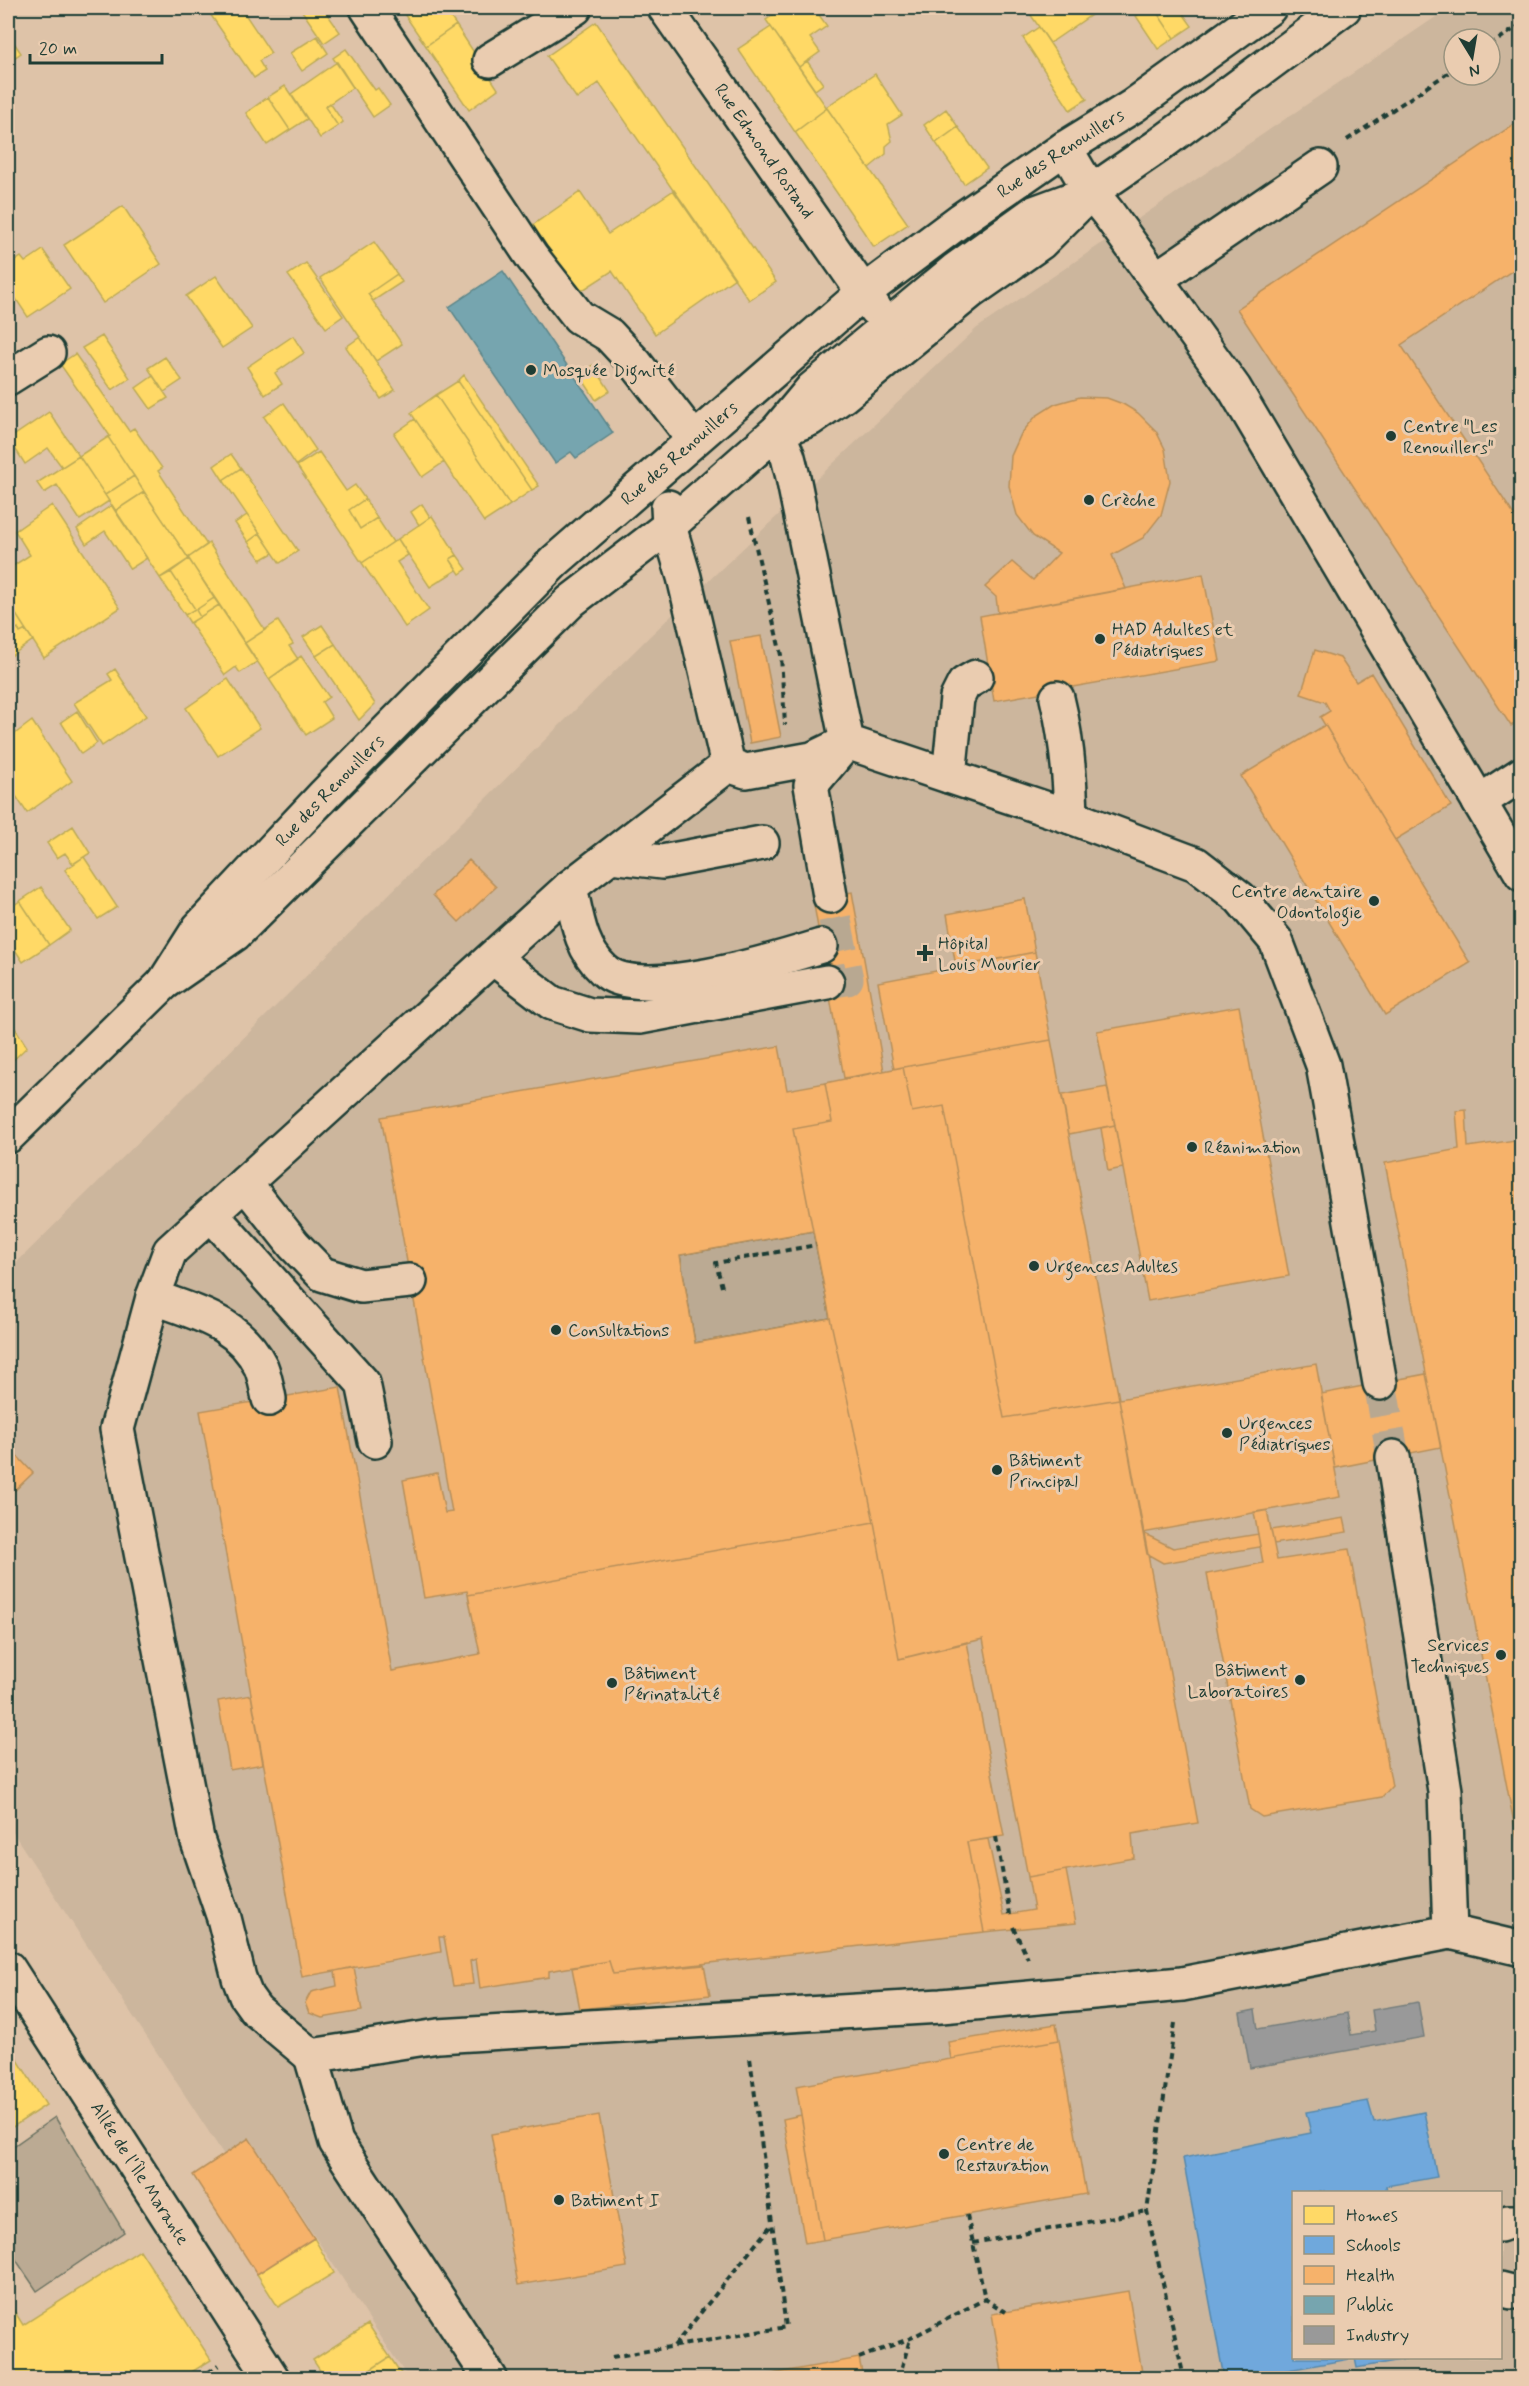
<svg xmlns="http://www.w3.org/2000/svg" width="1529" height="2386" font-family="Mynerve,sans-serif">
  <rect width="100%" height="100%" fill="#dec3a8"/>
  <filter id="ink" filterUnits="userSpaceOnUse"><feTurbulence type="fractalNoise" baseFrequency=".0167" numOctaves="2"/><feDisplacementMap in="SourceGraphic" scale="12" xChannelSelector="R" yChannelSelector="G"/><feConvolveMatrix kernelMatrix="1 2 1 2 8 2 1 2 1" color-interpolation-filters="sRGB"/></filter>
  <g filter="url(#ink)">
    <!-- built -->
    <path fill="#ccb69d" fill-rule="evenodd" d="M 1449,8 L 1521,8 L 1521,2378 L 408,2378 L 250,2138 L 224,2155 L 8,1825 L 8,1271 L 651,635 L 977,328 ZM 1454,39 L 1490,39 L 1490,75 L 1454,75 ZM 1294,2192 L 1500,2192 L 1500,2358 L 1294,2358 Z"/>
    <!-- green -->
    <path fill="#bbaa93" stroke="#6d7464" stroke-width="1.5" d="M 813,1231 L 830,1318 L 695,1343 L 680,1255 Z
      M 55,2117 L 124,2232 L 37,2291 L 8,2248 L 8,2150 Z"/>
    <!-- homes -->
    <path fill="#ffd966" stroke="#bcaa57" stroke-width="1.5" d="M 206,8 L 241,8 L 271,53 L 259,61 L 265,71 L 254,78 Z
      M 300,8 L 323,8 L 340,32 L 324,43 Z
      M 400,8 L 444,8 L 456,25 L 426,46 Z
      M 784,8 L 814,8 L 827,26 L 810,38 L 820,52 L 799,67 L 766,20 Z
      M 1026,8 L 1090,8 L 1094,13 L 1050,43 Z
      M 1148,8 L 1154,8 L 1174,38 L 1158,49 L 1136,16 Z
      M 1154,8 L 1179,8 L 1192,26 L 1174,38 Z
      M 596,22 L 776,282 L 749,300 L 599,83 L 577,99 L 547,56 Z
      M 456,25 L 498,89 L 469,110 L 426,46 Z
      M 771,27 L 827,108 L 795,132 L 738,49 Z
      M 1039,27 L 1087,99 L 1070,110 L 1023,38 Z
      M 8,34 L 21,53 L 8,62 Z
      M 317,36 L 328,53 L 302,71 L 290,53 Z
      M 346,49 L 375,90 L 378,88 L 390,105 L 373,117 L 333,58 Z
      M 807,61 L 823,84 L 815,90 L 799,67 Z
      M 337,62 L 353,87 L 325,107 L 338,126 L 320,138 L 291,94 Z
      M 875,74 L 902,115 L 888,124 L 892,141 L 886,146 L 886,154 L 869,168 L 826,107 Z
      M 285,86 L 307,119 L 290,130 L 268,97 Z
      M 268,97 L 290,130 L 267,145 L 246,113 Z
      M 330,103 L 343,122 L 338,126 L 325,107 Z
      M 827,108 L 908,224 L 874,247 L 795,132 Z
      M 946,109 L 958,127 L 936,143 L 924,125 Z
      M 958,127 L 987,168 L 964,184 L 936,143 Z
      M 674,190 L 735,278 L 655,334 L 612,271 L 572,297 L 527,229 L 580,192 L 608,234 Z
      M 123,206 L 161,264 L 103,303 L 64,245 Z
      M 374,242 L 397,274 L 368,294 L 402,344 L 376,361 L 320,278 Z
      M 43,250 L 70,289 L 28,317 L 8,287 L 8,266 L 21,257 L 25,262 Z
      M 306,263 L 343,316 L 326,328 L 288,275 Z
      M 397,274 L 402,282 L 373,301 L 368,294 Z
      M 216,276 L 252,328 L 222,348 L 186,296 Z
      M 102,336 L 130,378 L 112,390 L 82,348 Z
      M 293,336 L 304,353 L 275,373 L 282,384 L 265,395 L 247,367 Z
      M 360,337 L 395,390 L 381,399 L 346,347 Z
      M 75,354 L 129,431 L 134,428 L 162,468 L 158,471 L 207,545 L 188,558 L 108,437 L 110,436 L 60,364 Z
      M 165,357 L 182,380 L 164,392 L 148,368 Z
      M 593,365 L 610,391 L 596,400 L 579,374 Z
      M 464,375 L 539,486 L 532,490 L 458,381 Z
      M 153,376 L 168,398 L 151,409 L 136,388 Z
      M 458,381 L 532,490 L 510,505 L 436,395 Z
      M 436,395 L 510,505 L 484,522 L 411,413 Z
      M 284,403 L 316,450 L 296,465 L 264,417 Z
      M 49,412 L 79,456 L 62,467 L 48,448 L 25,464 L 9,439 Z
      M 415,419 L 444,462 L 422,477 L 394,434 Z
      M 108,437 L 134,476 L 105,495 L 79,456 Z
      M 319,452 L 346,491 L 355,485 L 365,499 L 349,510 L 360,529 L 377,518 L 393,542 L 362,563 L 297,466 Z
      M 231,454 L 241,468 L 223,480 L 214,466 Z
      M 79,456 L 109,501 L 80,520 L 57,485 L 44,493 L 37,483 Z
      M 241,468 L 298,551 L 280,563 L 223,480 Z
      M 134,476 L 144,492 L 115,511 L 105,495 Z
      M 144,492 L 189,559 L 160,578 L 115,511 Z
      M 365,499 L 377,518 L 360,529 L 349,510 Z
      M 422,504 L 430,517 L 419,525 L 411,512 Z
      M 52,505 L 120,608 L 44,658 L 8,602 L 8,569 L 30,555 L 15,531 Z
      M 112,505 L 147,558 L 130,569 L 105,531 L 86,544 L 77,529 Z
      M 247,515 L 260,533 L 248,542 L 235,523 Z
      M 432,516 L 457,555 L 450,559 L 457,570 L 430,587 L 398,539 Z
      M 260,533 L 273,553 L 261,560 L 248,542 Z
      M 398,539 L 408,555 L 397,562 L 429,610 L 405,627 L 362,563 Z
      M 209,543 L 265,630 L 245,643 L 188,558 Z
      M 457,555 L 467,569 L 460,574 L 450,559 Z
      M 189,559 L 214,598 L 196,610 L 200,617 L 190,623 L 185,615 L 195,609 L 171,572 Z
      M 171,572 L 195,609 L 185,615 L 160,578 Z
      M 214,598 L 219,605 L 200,617 L 196,610 Z
      M 8,602 L 26,630 L 20,633 L 18,628 L 15,630 L 11,624 L 8,627 Z
      M 219,605 L 257,662 L 240,673 L 236,667 L 225,675 L 190,623 Z
      M 278,621 L 293,644 L 289,646 L 298,659 L 269,679 L 245,643 Z
      M 11,624 L 15,630 L 18,628 L 20,633 L 26,630 L 33,640 L 8,658 L 8,627 Z
      M 322,625 L 335,644 L 316,656 L 303,637 Z
      M 335,644 L 375,704 L 359,720 L 316,656 Z
      M 301,656 L 329,697 L 322,702 L 332,718 L 306,735 L 269,679 Z
      M 115,669 L 146,716 L 102,746 L 74,703 L 112,680 L 108,674 Z
      M 228,679 L 260,728 L 218,756 L 186,708 Z
      M 77,711 L 97,743 L 81,754 L 61,722 Z
      M 32,721 L 72,781 L 27,813 L 8,784 L 8,739 Z
      M 73,826 L 90,853 L 73,864 L 65,853 L 57,858 L 47,843 Z
      M 84,857 L 117,907 L 98,919 L 65,870 Z
      M 41,887 L 70,930 L 49,945 L 20,901 Z
      M 20,901 L 49,945 L 23,962 L 8,939 L 8,909 Z
      M 8,1017 L 27,1047 L 8,1065 Z
      M 8,2044 L 46,2105 L 8,2130 Z
      M 314,2238 L 334,2273 L 278,2307 L 257,2274 Z
      M 140,2250 L 211,2360 L 182,2378 L 8,2378 L 8,2301 L 23,2325 Z
      M 368,2324 L 390,2357 L 358,2378 L 325,2378 L 313,2360 Z
      M 390,2357 L 404,2378 L 358,2378 Z"/>
    <!-- schools -->
    <path fill="#6fa8dc" stroke="#5788aa" stroke-width="1.5" d="M 1368,2101 L 1374,2122 L 1424,2112 L 1437,2177 L 1386,2186 L 1387,2192 L 1294,2192 L 1294,2358 L 1412,2358 L 1357,2368 L 1355,2358 L 1244,2378 L 1224,2378 L 1183,2158 L 1311,2133 L 1306,2112 Z"/>
    <!-- health -->
    <path fill="#f6b26b" stroke="#b68f5a" stroke-width="1.5" d="M 1522,119 L 1522,264 L 1401,345 L 1522,527 L 1522,719 L 1511,726 L 1237,309 Z
      M 1080,397 L 1107,398 L 1123,404 L 1138,413 L 1156,431 L 1165,449 L 1170,481 L 1161,515 L 1143,538 L 1112,555 L 1126,589 L 998,613 L 996,597 L 985,587 L 1012,562 L 1033,580 L 1059,553 L 1033,536 L 1017,515 L 1009,486 L 1011,456 L 1021,434 L 1036,416 L 1055,404 Z
      M 1203,574 L 1220,661 L 994,701 L 980,616 Z
      M 761,636 L 781,737 L 750,743 L 730,641 Z
      M 1315,650 L 1340,658 L 1356,682 L 1371,673 L 1451,806 L 1395,840 L 1320,717 L 1330,711 L 1325,702 L 1301,694 Z
      M 1325,725 L 1470,963 L 1385,1015 L 1241,776 Z
      M 469,860 L 496,887 L 459,922 L 433,895 Z
      M 852,892 L 884,1071 L 844,1078 L 813,899 Z
      M 1025,899 L 1035,952 L 956,967 L 947,914 Z
      M 1035,952 L 1051,1040 L 894,1069 L 878,982 Z
      M 1239,1006 L 1289,1276 L 1148,1301 L 1097,1031 Z
      M 1051,1040 L 1119,1399 L 1004,1418 L 944,1106 L 912,1112 L 903,1067 Z
      M 779,1046 L 787,1090 L 825,1083 L 832,1122 L 793,1129 L 813,1231 L 680,1255 L 695,1343 L 830,1318 L 874,1522 L 468,1595 L 467,1591 L 424,1598 L 403,1480 L 437,1473 L 445,1513 L 452,1512 L 381,1117 Z
      M 903,1067 L 912,1112 L 944,1106 L 1004,1418 L 1119,1399 L 1198,1823 L 1132,1834 L 1134,1858 L 1028,1877 L 983,1639 L 899,1659 L 874,1522 L 830,1318 L 793,1129 L 832,1122 L 825,1083 Z
      M 1107,1087 L 1115,1125 L 1069,1134 L 1062,1095 Z
      M 1466,1110 L 1468,1147 L 1522,1139 L 1522,1864 L 1385,1163 L 1459,1149 L 1456,1111 Z
      M 1115,1125 L 1123,1168 L 1108,1171 L 1101,1128 Z
      M 1316,1364 L 1340,1497 L 1143,1533 L 1119,1399 Z
      M 1426,1374 L 1441,1447 L 1335,1468 L 1321,1394 Z
      M 340,1387 L 392,1671 L 480,1654 L 468,1595 L 874,1522 L 899,1659 L 967,1642 L 1004,1836 L 967,1842 L 984,1932 L 613,1974 L 609,1961 L 549,1971 L 549,1977 L 480,1988 L 476,1959 L 470,1961 L 473,1984 L 453,1986 L 444,1937 L 439,1937 L 441,1952 L 302,1977 L 200,1411 Z
      M 8,1446 L 33,1473 L 8,1497 Z
      M 1267,1510 L 1277,1560 L 1349,1549 L 1392,1786 L 1382,1797 L 1262,1817 L 1250,1809 L 1207,1574 L 1263,1563 L 1254,1512 Z
      M 1344,1518 L 1347,1532 L 1274,1544 L 1271,1530 Z
      M 1143,1533 L 1173,1548 L 1258,1534 L 1260,1547 L 1163,1563 L 1147,1554 Z
      M 251,1695 L 263,1764 L 230,1770 L 218,1701 Z
      M 988,1839 L 1004,1915 L 1034,1910 L 1028,1877 L 1066,1870 L 1076,1923 L 984,1932 L 967,1842 Z
      M 609,1961 L 613,1974 L 704,1965 L 710,1995 L 580,2009 L 572,1968 Z
      M 354,1967 L 362,2011 L 322,2018 L 309,2013 L 305,2003 L 311,1992 L 337,1986 L 335,1971 Z
      M 1056,2024 L 1059,2040 L 951,2059 L 948,2042 Z
      M1259.5 2043a5.5 5.5 0 1 1 11 0a5.5 5.5 0 1 1-11 0Z
      M1279 2045a7 7 0 1 1 14 0a7 7 0 1 1-14 0Z
      M 1059,2040 L 1086,2194 L 823,2240 L 796,2086 Z
      M 599,2115 L 627,2267 L 518,2285 L 491,2134 Z
      M 801,2115 L 823,2240 L 805,2243 L 783,2119 Z
      M 249,2138 L 314,2238 L 257,2274 L 193,2175 Z
      M 1128,2291 L 1143,2378 L 1003,2378 L 992,2314 Z
      M 859,2358 L 863,2378 L 749,2378 Z"/>
    <!-- public -->
    <path fill="#76a5af" stroke="#5c868a" stroke-width="1.5" d="M 503,271 L 613,433 L 576,458 L 571,452 L 555,463 L 449,307 Z"/>
    <!-- industry -->
    <path fill="#999" stroke="#747d7b" stroke-width="1.5" d="M 1418,2002 L 1424,2037 L 1250,2068 L 1240,2013 L 1255,2010 L 1258,2029 L 1347,2013 L 1351,2035 L 1375,2031 L 1372,2010 Z"/>
    <g fill="none" stroke-linecap="round" stroke-linejoin="round">
      <!-- minor-tunnel -->
      <path stroke="#b8a891" stroke-width="33" stroke-dasharray="33 16" stroke-linecap="butt" d="M 827,982 L 847,979 L 830,896
        M 1380,1383 L 1393,1457"/>
      <!-- minor casing -->
      <g stroke="#1f3d34" stroke-width="38">
        <g id="minor">
          <path d="M 367,8 L 532,257 L 579,317 L 609,335 L 636,364 L 694,439"/>
          <path id="s1" d="M 665,8 L 875,309"/>
          <path d="M 490,60 L 575,8"/>
          <path d="M 1065,148 L 1091,192 L 1108,213 L 1234,388 L 1522,874"/>
          <path d="M 1156,279 L 1320,167"/>
          <path d="M 8,378 L 48,353"/>
          <path d="M 787,428 L 810,419 L 843,396 L 970,292 L 1040,243 L 1091,192 L 1158,146 L 1344,8"/>
          <path d="M 777,431 L 788,457 L 793,477 L 847,742 L 1071,817 L 1196,864 L 1240,898 L 1276,941 L 1323,1065 L 1380,1383"/>
          <path d="M 668,507 L 669,526 L 684,577 L 728,765"/>
          <path d="M 1057,698 C 1067,738 1070,776 1071,817"/>
          <path d="M 728,765 L 570,887 L 170,1251 L 153,1297 L 117,1429 L 197,1839 L 224,1918 L 239,1978 L 246,1996 L 256,2010 L 311,2056 L 438,2036 L 941,2006 L 1182,1984 L 1450,1932 L 1445,1791 L 1393,1457"/>
          <path d="M 728,765 L 746,771 L 812,759 L 841,745"/>
          <path d="M 949,776 L 957,698 L 964,684 L 976,677"/>
          <path d="M 1479,802 L 1522,774"/>
          <path d="M 611,856 L 662,862 L 762,843"/>
          <path d="M 570,887 C 577,918 580,948 604,970 C 638,1003 779,959 821,946"/>
          <path d="M 830,896 L 811,785 L 847,742"/>
          <path d="M 493,958 L 552,1003 L 590,1015 L 640,1017 L 827,982"/>
          <path id="s2" d="M 164,983 L 199,928 L 325,794 L 555,561 L 863,293 L 962,219 L 1065,148 L 1133,106 L 1269,8"/>
          <path d="M 8,1136 L 164,983 L 235,934 L 571,601 L 669,526 L 777,431 L 812,389 L 955,270 L 1034,213 L 1091,192"/>
          <path d="M 245,1183 L 294,1245 L 322,1274 L 361,1286 L 410,1281"/>
          <path d="M 211,1214 L 363,1383 L 375,1441"/>
          <path d="M 153,1297 C 196,1313 239,1322 261,1367 C 265,1377 267,1389 269,1399"/>
          <path d="M 1450,1932 L 1522,1949"/>
          <path id="s3" d="M 8,1968 L 272,2378"/>
          <path d="M 311,2056 L 336,2142 L 490,2378"/>
          <path d="M 1500,2225 L 1508,2222 L 1522,2222"/>
          <path d="M 1500,2289 L 1512,2292 L 1522,2291"/>
        </g>
      </g>
      <!-- path -->
      <path stroke="#1f3d34" stroke-width="4" stroke-dasharray="6 4.5" stroke-linecap="butt" d="M 1490,45 L 1522,24
        M 1347,140 L 1454,69
        M 749,517 L 781,655 L 785,725
        M 722,1287 L 716,1263 L 816,1245
        M 996,1837 L 1010,1914
        M 1013,1927 L 1028,1959
        M 1175,2023 L 1147,2211 L 1184,2378
        M 967,2215 L 985,2299 L 1006,2312
        M 973,2243 L 1147,2211
        M 674,2346 L 772,2224
        M 612,2357 L 786,2327 L 750,2058
        M 859,2358 L 911,2338 L 985,2299
        M 200,2378 L 219,2365
        M 899,2378 L 910,2339"/>
      <!-- minor -->
      <use href="#minor" stroke="#eaccb0" stroke-width="33"/>
    </g>
  </g>
  <!-- markers -->
  <g fill="#1f3d34" stroke="#eaccb0" stroke-width="2">
    <circle cx="531" cy="370" r="6"/>
    <circle cx="1391" cy="436" r="6"/>
    <circle cx="1089" cy="500" r="6"/>
    <circle cx="1100" cy="639" r="6"/>
    <circle cx="1374" cy="901" r="6"/>
    <path d="M922 944h6v6h6v6h-6v6h-6v-6h-6v-6h6z"/>
    <circle cx="1192" cy="1147" r="6"/>
    <circle cx="1034" cy="1266" r="6"/>
    <circle cx="556" cy="1330" r="6"/>
    <circle cx="1227" cy="1433" r="6"/>
    <circle cx="997" cy="1470" r="6"/>
    <circle cx="1501" cy="1655" r="6"/>
    <circle cx="1300" cy="1680" r="6"/>
    <circle cx="612" cy="1683" r="6"/>
    <circle cx="944" cy="2154" r="6"/>
    <circle cx="559" cy="2200" r="6"/>
  </g>
  <g text-anchor="middle" stroke-width="6" stroke-linejoin="round" paint-order="stroke">
    <!-- street labels -->
    <g font-size="18" fill="#1f3d34" stroke="#eaccb0">
      <text dy="6" stroke="none"><textPath href="#s1" startOffset="174">Rue Edmond Rostand</textPath></text>
      <text dy="6" stroke="none"><textPath href="#s2" startOffset="1227">Rue des Renouillers</textPath></text>
      <text dy="6" stroke="none"><textPath href="#s2" startOffset="741">Rue des Renouillers</textPath></text>
      <text dy="6" stroke="none"><textPath href="#s2" startOffset="255">Rue des Renouillers</textPath></text>
      <text dy="6" stroke="none"><textPath href="#s3" startOffset="244">Allée de l'Île Marante</textPath></text>
    </g>
    <!-- poi labels -->
    <g font-size="18" fill="#1f3d34" stroke="#eaccb0" text-anchor="start">
      <text x="543" y="376">Mosquée Dignité</text>
      <text x="1403" y="432">Centre "Les<tspan x="1403" dy="21">Renouillers"</tspan></text>
      <text x="1101" y="506">Crèche</text>
      <text x="1112" y="635">HAD Adultes et<tspan x="1112" dy="21">Pédiatriques</tspan></text>
      <text x="1362" y="897" text-anchor="end">Centre dentaire<tspan x="1362" dy="21">Odontologie</tspan></text>
      <text x="938" y="949">Hôpital<tspan x="938" dy="21">Louis Mourier</tspan></text>
      <text x="1204" y="1153">Réanimation</text>
      <text x="1046" y="1272">Urgences Adultes</text>
      <text x="568" y="1336">Consultations</text>
      <text x="1239" y="1429">Urgences<tspan x="1239" dy="21">Pédiatriques</tspan></text>
      <text x="1009" y="1466">Bâtiment<tspan x="1009" dy="21">Principal</tspan></text>
      <text x="1489" y="1651" text-anchor="end">Services<tspan x="1489" dy="21">Techniques</tspan></text>
      <text x="1288" y="1676" text-anchor="end">Bâtiment<tspan x="1288" dy="21">Laboratoires</tspan></text>
      <text x="624" y="1679">Bâtiment<tspan x="624" dy="21">Périnatalité</tspan></text>
      <text x="956" y="2150">Centre de<tspan x="956" dy="21">Restauration</tspan></text>
      <text x="571" y="2206">Batiment I</text>
    </g>
  </g>
  <!-- margin -->
  <rect width="1529" height="2386" fill="none" stroke="#eaccb0" stroke-width="30"/>
  <rect x="15" y="15" width="1499" height="2356" fill="none" stroke="#1f3d34" stroke-width="2" filter="url(#ink)"/>
  <!-- legend -->
  <rect x="1292" y="2191" width="210" height="168" fill="#eaccb0" stroke="#99937e" stroke-width="1.5"/>
  <rect x="1304" y="2206" width="30" height="18" fill="#ffd966" stroke="#99937e" stroke-width="1.5"/>
  <text x="1346" y="2221" font-size="18" fill="#1f3d34">Homes</text>
  <rect x="1304" y="2236" width="30" height="18" fill="#6fa8dc" stroke="#99937e" stroke-width="1.5"/>
  <text x="1346" y="2251" font-size="18" fill="#1f3d34">Schools</text>
  <rect x="1304" y="2266" width="30" height="18" fill="#f6b26b" stroke="#99937e" stroke-width="1.5"/>
  <text x="1346" y="2281" font-size="18" fill="#1f3d34">Health</text>
  <rect x="1304" y="2296" width="30" height="18" fill="#76a5af" stroke="#99937e" stroke-width="1.5"/>
  <text x="1346" y="2311" font-size="18" fill="#1f3d34">Public</text>
  <rect x="1304" y="2326" width="30" height="18" fill="#999999" stroke="#99937e" stroke-width="1.5"/>
  <text x="1346" y="2341" font-size="18" fill="#1f3d34">Industry</text>
  <!-- north arrow -->
  <g transform="translate(1472 57) rotate(169)"><circle r="28" fill="#eaccb0" stroke="#99937e" stroke-width="1.5"/>
  <path d="M0-4.5L10 22L0 15L-10 22Z" fill="#1f3d34"/>
  <text y="-9" font-size="16" font-weight="bold" text-anchor="middle" fill="#1f3d34">N</text>
  </g>
  <!-- scale -->
  <path d="M30 54v9h132v-9" fill="none" stroke="#1f3d34" stroke-width="3"/>
  <text x="39" y="54" font-size="18" fill="#1f3d34" stroke="#eaccb0" stroke-width="4.5" paint-order="stroke">20 m</text>
</svg>
